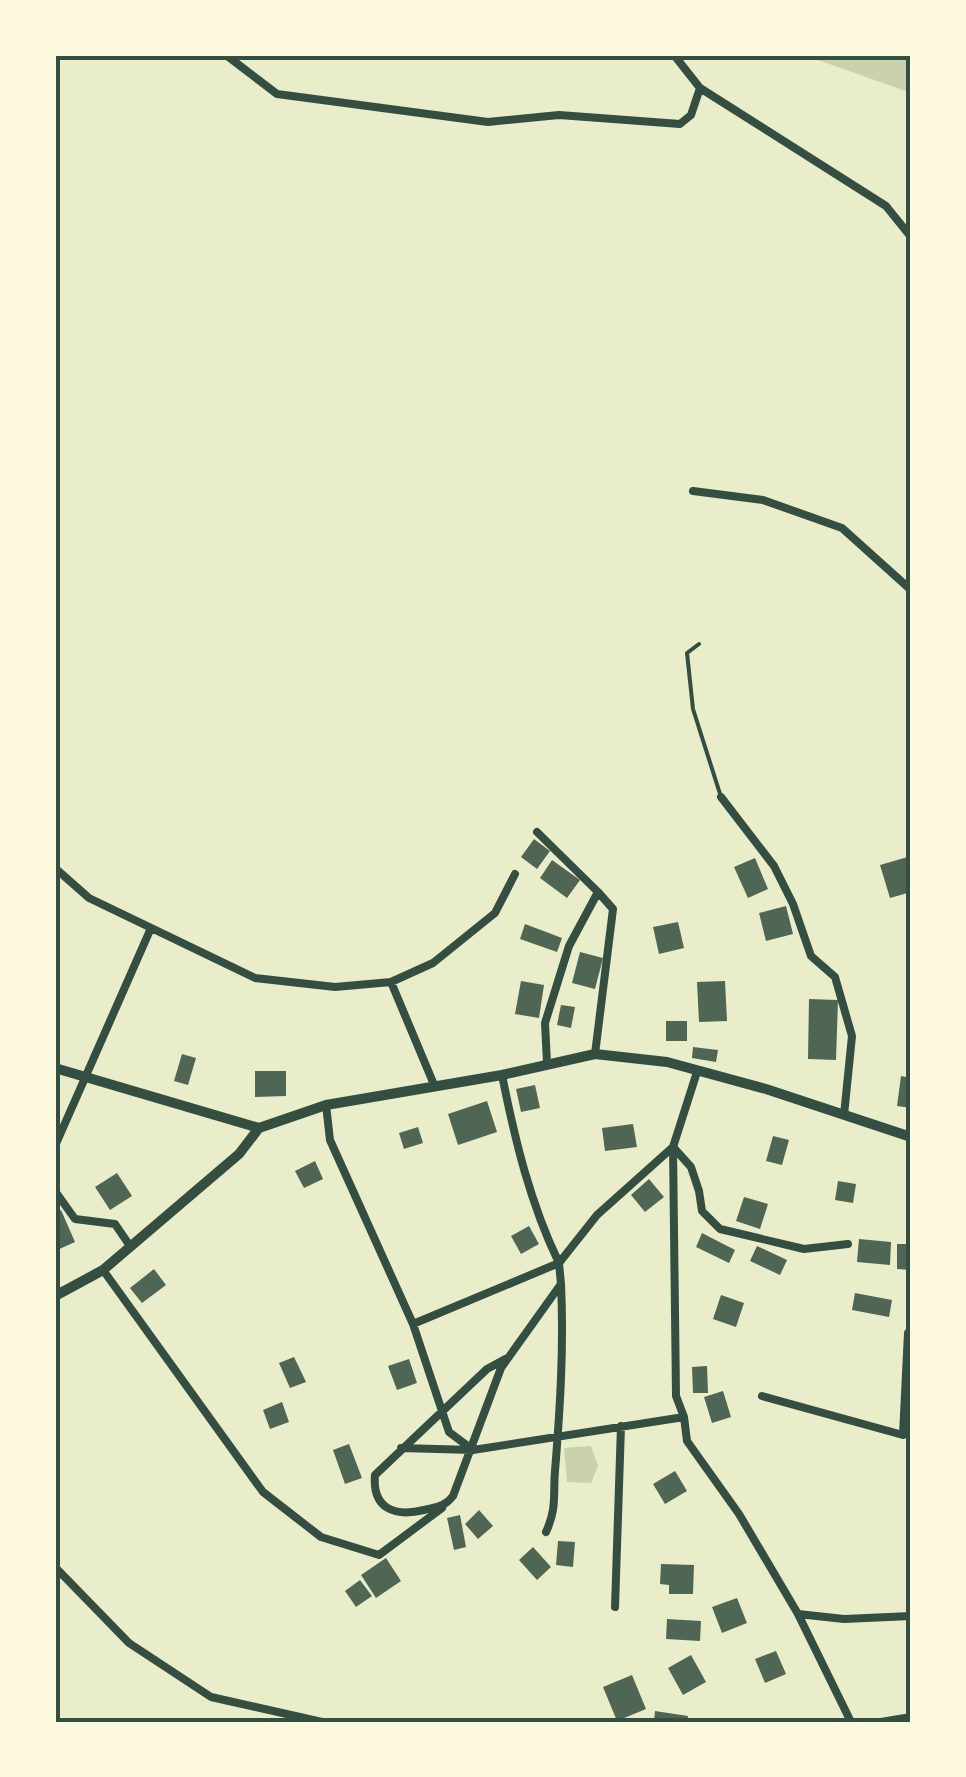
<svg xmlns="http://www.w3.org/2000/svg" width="966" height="1777" font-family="'Fira Sans',sans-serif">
  <rect width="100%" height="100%" fill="#e9edc9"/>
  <!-- green -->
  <path fill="#cad2ad" d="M 807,55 L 911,55 L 911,93 L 818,60 Z
    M 591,1446 L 598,1466 L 591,1483 L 567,1482 L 564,1448 Z"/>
  <!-- building -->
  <path fill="#4f6655" d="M 534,839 L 550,851 L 537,869 L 521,857 Z
    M 911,856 L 911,892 L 890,898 L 880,865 Z
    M 755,858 L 768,889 L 748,898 L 734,867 Z
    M 552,860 L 580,880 L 567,898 L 540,878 Z
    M 786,906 L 793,934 L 766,941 L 759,913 Z
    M 678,922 L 684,948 L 659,954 L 653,927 Z
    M 525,924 L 562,938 L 557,952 L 520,939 Z
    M 580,952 L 603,958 L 595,989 L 572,983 Z
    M 521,981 L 544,985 L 539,1018 L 515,1014 Z
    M 725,981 L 727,1021 L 699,1022 L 697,982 Z
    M 809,999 L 838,1000 L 836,1060 L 808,1059 Z
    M 561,1005 L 575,1007 L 571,1028 L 557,1025 Z
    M 666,1021 L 687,1021 L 687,1041 L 666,1041 Z
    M 693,1047 L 718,1050 L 716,1062 L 692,1058 Z
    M 182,1054 L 196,1058 L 188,1085 L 174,1081 Z
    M 255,1071 L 286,1071 L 286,1096 L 255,1097 Z
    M 901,1076 L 911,1078 L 911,1108 L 897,1106 Z
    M 535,1085 L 540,1108 L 521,1112 L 516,1089 Z
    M 487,1101 L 497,1132 L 458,1145 L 448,1114 Z
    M 633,1124 L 637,1147 L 605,1151 L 602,1128 Z
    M 418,1127 L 423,1143 L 404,1149 L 399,1133 Z
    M 773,1136 L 789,1140 L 782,1165 L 766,1161 Z
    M 315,1161 L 323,1179 L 304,1188 L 295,1171 Z
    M 117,1173 L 132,1196 L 110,1210 L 95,1187 Z
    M 649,1179 L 664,1197 L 645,1212 L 631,1195 Z
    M 838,1181 L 856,1184 L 853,1203 L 835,1200 Z
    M 744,1197 L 768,1204 L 760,1229 L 736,1221 Z
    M 61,1210 L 75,1242 L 55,1251 L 55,1213 Z
    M 529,1226 L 539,1244 L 521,1254 L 511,1236 Z
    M 702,1233 L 735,1250 L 729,1263 L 696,1247 Z
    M 859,1239 L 891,1242 L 890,1265 L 857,1262 Z
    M 897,1244 L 911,1244 L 911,1270 L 897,1269 Z
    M 757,1246 L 787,1260 L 780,1275 L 750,1261 Z
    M 154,1269 L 166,1285 L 142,1303 L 130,1288 Z
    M 855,1293 L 892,1300 L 889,1317 L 852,1310 Z
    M 721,1295 L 744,1303 L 736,1327 L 713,1319 Z
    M 294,1357 L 306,1382 L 290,1388 L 279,1363 Z
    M 409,1359 L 417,1383 L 397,1390 L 388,1366 Z
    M 707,1366 L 708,1393 L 693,1393 L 692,1367 Z
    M 723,1391 L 731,1417 L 712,1423 L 704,1397 Z
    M 282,1402 L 289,1422 L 270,1429 L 263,1410 Z
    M 349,1444 L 362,1478 L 345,1484 L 333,1450 Z
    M 675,1471 L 687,1491 L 665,1504 L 653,1484 Z
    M 479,1510 L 493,1526 L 478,1539 L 465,1524 Z
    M 460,1515 L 466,1547 L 454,1550 L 447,1518 Z
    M 558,1541 L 575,1542 L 573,1567 L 556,1565 Z
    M 533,1547 L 551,1567 L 537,1580 L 519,1560 Z
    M 386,1558 L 401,1581 L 376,1598 L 361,1575 Z
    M 661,1564 L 694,1565 L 693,1594 L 669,1594 L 669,1585 L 660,1584 Z
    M 360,1580 L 372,1596 L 356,1607 L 345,1591 Z
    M 737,1598 L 747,1623 L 722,1633 L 712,1607 Z
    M 667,1619 L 701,1621 L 700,1641 L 666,1639 Z
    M 776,1651 L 786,1674 L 765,1683 L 755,1659 Z
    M 691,1655 L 706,1682 L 683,1695 L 668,1668 Z
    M 632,1675 L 646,1709 L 617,1721 L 603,1687 Z
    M 655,1711 L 688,1716 L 687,1722 L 654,1722 Z"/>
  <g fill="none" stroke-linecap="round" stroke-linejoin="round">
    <!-- service -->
    <path stroke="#344e41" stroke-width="4" d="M 699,644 L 687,653 L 693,709 L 721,797"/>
    <!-- minor -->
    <path stroke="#344e41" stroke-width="8" d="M 226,55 L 277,94 L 488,122 L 559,115 L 680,124 L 691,115 L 700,88
      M 674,55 L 700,88 L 886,206 L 911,237
      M 693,491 L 763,500 L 842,528 L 911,590
      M 721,797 L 774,866 L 793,904 L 811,956 L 835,977 L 852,1036 L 844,1115
      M 537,832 L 598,892 L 569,946 L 545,1023 L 547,1063
      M 55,868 L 89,898 L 255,978 L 335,987 L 391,982 L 433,963 L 495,913 L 515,874
      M 391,982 L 435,1087
      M 595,1054 L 613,909 L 598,892
      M 326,1105 L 330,1140 L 413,1324 L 449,1432 L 473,1450
      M 55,1146 L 151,928
      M 55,1191 L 75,1219 L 115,1224 L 130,1246
      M 848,1244 L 804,1249 L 720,1229 L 702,1211 L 699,1191 L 691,1167 L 673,1147 L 676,1396 L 684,1417 L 687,1441 L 739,1514 L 798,1614 L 851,1722
      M 103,1270 L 263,1492 L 321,1537 L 379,1555 L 442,1508
      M 413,1324 L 559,1263 C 530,1203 515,1140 502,1075
      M 509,1357 L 487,1369 L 375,1475 C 372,1509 395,1517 424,1510 C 436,1507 445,1507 453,1496 L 501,1368 L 561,1284 L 559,1263 L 597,1215 L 673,1147 L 697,1072
      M 762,1396 L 903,1435 L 908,1333 L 911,1333
      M 401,1448 L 473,1450 L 684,1417
      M 546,1532 C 557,1508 553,1496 555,1471 C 560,1409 564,1347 561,1284
      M 55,1567 L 129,1643 L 211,1697 L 322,1722
      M 615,1607 L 621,1426
      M 798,1614 L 844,1619 L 911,1616
      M 881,1722 L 911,1717"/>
    <!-- tertiary -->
    <path stroke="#344e41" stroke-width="10" d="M 55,1068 L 259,1128
      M 259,1128 L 326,1105 L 502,1075 L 595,1054 L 667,1062 L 766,1089 L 911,1137
      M 55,1296 L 103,1270 L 239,1154 L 259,1128"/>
  </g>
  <!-- border -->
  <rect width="966" height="1777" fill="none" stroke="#fefae0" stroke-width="115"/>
  <rect x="58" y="58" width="850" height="1662" fill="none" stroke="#344e41" stroke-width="4"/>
</svg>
